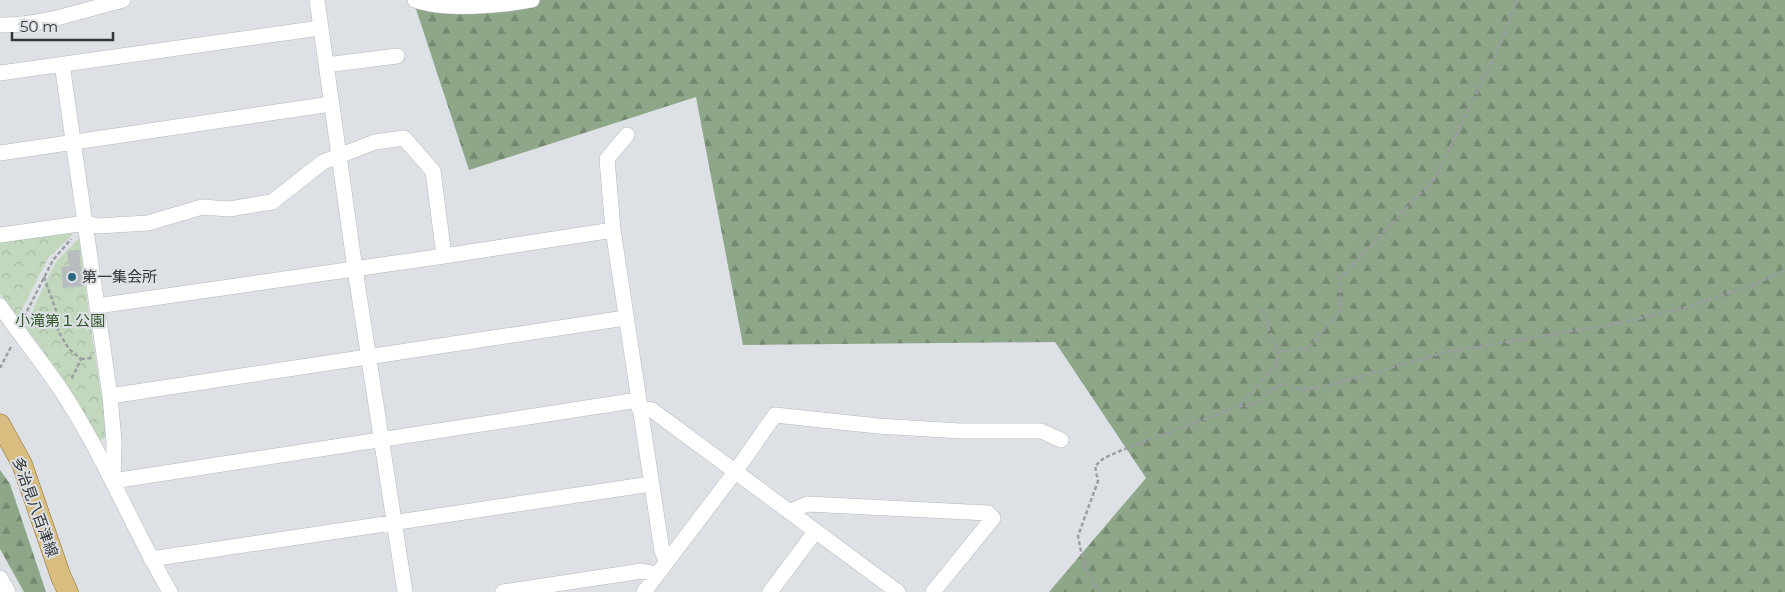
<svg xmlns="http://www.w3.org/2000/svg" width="1785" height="592" font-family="Montserrat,'Noto Sans JP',sans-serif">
  <defs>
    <pattern id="forest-firs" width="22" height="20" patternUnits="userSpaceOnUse" patternTransform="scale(1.25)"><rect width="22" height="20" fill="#8da788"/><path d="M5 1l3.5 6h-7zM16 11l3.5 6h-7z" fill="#748970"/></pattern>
    <pattern id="park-crowns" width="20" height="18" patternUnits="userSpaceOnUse" patternTransform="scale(1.25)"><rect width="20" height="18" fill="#c1d8bd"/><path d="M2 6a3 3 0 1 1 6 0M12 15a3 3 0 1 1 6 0" fill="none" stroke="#a6baa3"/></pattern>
  </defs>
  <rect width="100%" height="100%" fill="#dde1e5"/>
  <!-- forest -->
  <path fill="url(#forest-firs)" d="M 413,0 L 1785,0 L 1785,592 L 1049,592 L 1146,478 L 1055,342 L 743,345 L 696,97 L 469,170 Z
    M 0,470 L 10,484 L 46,592 L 24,592 L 0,549 Z"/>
  <!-- park -->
  <path fill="url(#park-crowns)" d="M 70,232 L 73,234 L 48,258 L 17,319 L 0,293 L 0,241 Z
    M 79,238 L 93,343 L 108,436 L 98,441 C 81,402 51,360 25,327 L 48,277 L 56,262 Z"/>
  <!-- building -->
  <path fill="#b8bcc0" d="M 79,250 L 83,286 L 63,288 L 61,267 L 69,266 L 67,251 Z"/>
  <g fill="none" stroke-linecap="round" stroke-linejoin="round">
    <!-- minor casing -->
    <g stroke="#b5b8bc" stroke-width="16">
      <path id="minor" d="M 317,0 L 355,269 L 405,592
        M 415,0 C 445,11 500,6 532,0
        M 0,25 C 41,26 83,10 123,0
        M 62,64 L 110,396 L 114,442 L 113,481
        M 326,65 L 397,56
        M 0,73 L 320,28
        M 0,153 L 331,104
        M 613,230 L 607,159 L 627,135
        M 0,235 L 86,223 L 98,226 L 148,223 L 202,207 L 229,209 L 272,202 L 323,162 L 375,142 L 404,138 L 433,171 L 444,256
        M 0,306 C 20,335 43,363 63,393 C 104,456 132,527 170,592
        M 97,306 L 444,256 L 613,230 L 662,551 L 667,562
        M 110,396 L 625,318
        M 639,408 L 652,410 L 898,592
        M 113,481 L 638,400
        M 789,512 L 807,504 L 988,513 L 993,518 L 933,592
        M 151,559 L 651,484
        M 0,578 L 8,592
        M 503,592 L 642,571 L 656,574
        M 644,592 L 735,472 L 775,415 L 878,426 L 960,431 L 1041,431 L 1061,440
        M 770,592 L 815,532"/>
    </g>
    <!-- major casing -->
    <g stroke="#8d7030" stroke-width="21">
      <path id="major" d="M 0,424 L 22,464 L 61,577 L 68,592"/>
    </g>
    <!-- path -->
    <path stroke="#9b9ea1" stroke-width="2.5" stroke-dasharray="4 2.5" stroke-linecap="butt" d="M 44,277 L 57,313 L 58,331 L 69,349 L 81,359 L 71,380
      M 24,317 L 53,260 L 71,239
      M 1278,352 L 1308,348 L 1341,310 L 1339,279 L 1435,178 L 1494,58 L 1518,0
      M 81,359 L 92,358
      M 0,368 L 12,345
      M 1239,406 L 1247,406 L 1256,403 L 1277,386 L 1285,384 L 1303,390 L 1327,386 L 1446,352 L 1616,324 L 1683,308 L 1754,285 L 1785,270
      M 1100,592 L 1084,567 L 1078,536 L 1098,481 L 1095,466 L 1104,458 L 1122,450 L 1239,406 L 1277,364 L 1278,352 L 1260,306"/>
    <!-- minor -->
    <use href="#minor" stroke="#fff" stroke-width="15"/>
    <!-- major -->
    <use href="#major" stroke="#d8bc80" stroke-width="20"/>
  </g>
  <!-- markers -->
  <circle fill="#29687d" stroke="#dde1e5" stroke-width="2" cx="72" cy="277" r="5"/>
  <g text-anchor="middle" stroke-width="4" stroke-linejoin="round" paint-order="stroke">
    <!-- poi labels -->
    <g font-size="15" fill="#333536" stroke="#dde1e5" text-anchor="start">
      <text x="82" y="282">第一集会所</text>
    </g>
    <!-- park labels -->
    <g font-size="15" fill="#32572b" stroke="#dde1e5">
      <text x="60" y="326">小滝第１公園</text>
    </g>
    <!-- street labels -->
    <g font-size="15" fill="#333536" stroke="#dde1e5">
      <text transform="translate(35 507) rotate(70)" y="5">多治見八百津線</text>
    </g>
  </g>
  <!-- scale -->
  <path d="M12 32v8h101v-8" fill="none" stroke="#333536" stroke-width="2.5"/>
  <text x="20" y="32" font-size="15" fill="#333536" stroke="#dde1e5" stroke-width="4" paint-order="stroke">50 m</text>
</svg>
